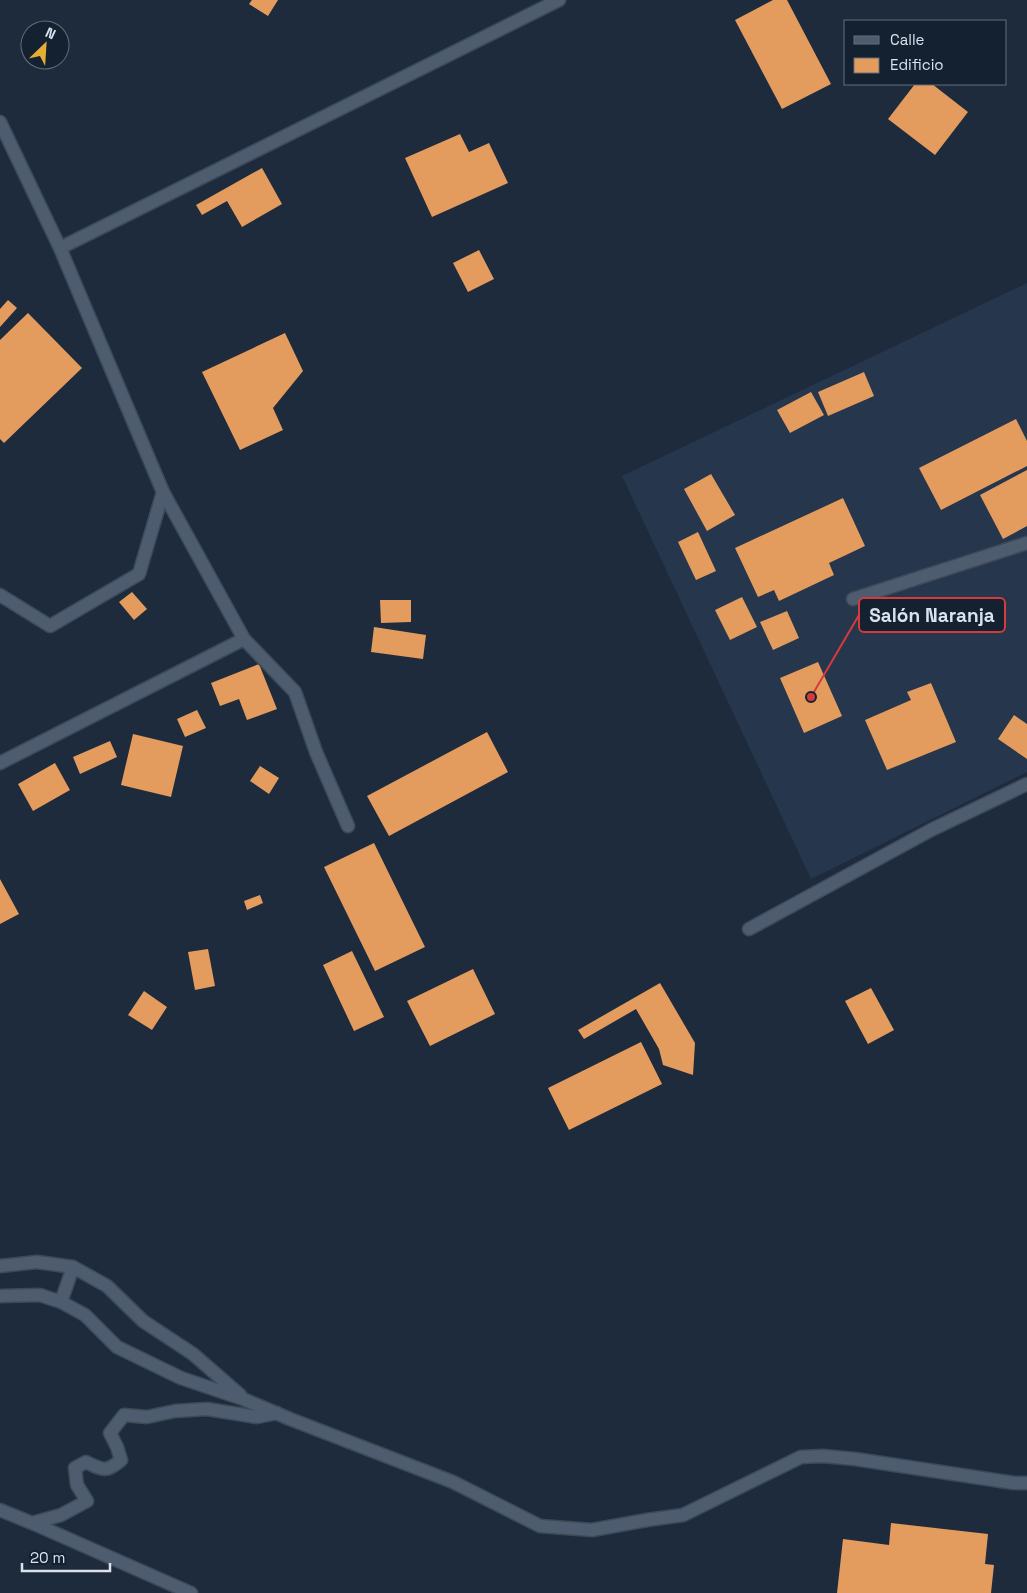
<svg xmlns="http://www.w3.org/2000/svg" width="1027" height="1593" font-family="'Space Grotesk',sans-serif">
  <rect width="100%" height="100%" fill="#1e2b3c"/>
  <!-- built -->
  <path fill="#26364c" d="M 1027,283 L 1027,772 L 811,879 L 622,476 Z"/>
  <!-- building -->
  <path fill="#e49c5e" d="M 252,0 L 278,0 L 268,16 L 249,4 Z
    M 773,0 L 787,0 L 831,84 L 782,109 L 735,20 Z
    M 915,84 L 932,84 L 968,112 L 935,155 L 888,119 Z
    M 460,134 L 469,152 L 489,143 L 508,183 L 432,217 L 405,158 Z
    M 262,168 L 282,204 L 242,227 L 227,201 L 202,215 L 196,205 Z
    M 479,250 L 494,279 L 468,292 L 453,263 Z
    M 8,300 L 17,308 L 0,327 L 0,309 Z
    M 28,313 L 82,368 L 4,443 L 0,439 L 0,340 Z
    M 285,333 L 303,371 L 273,408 L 283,430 L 240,450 L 202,372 Z
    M 864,372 L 874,396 L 828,416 L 818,392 Z
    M 811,392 L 824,415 L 790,433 L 777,410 Z
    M 1016,419 L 1027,441 L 1027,466 L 941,510 L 919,468 Z
    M 1027,470 L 1027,526 L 1003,539 L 980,495 Z
    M 711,474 L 735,515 L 707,531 L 684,489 Z
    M 843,498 L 865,546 L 829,563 L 834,575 L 779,601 L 774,590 L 758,597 L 735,548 Z
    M 698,532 L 716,571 L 696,580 L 678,542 Z
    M 132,592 L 147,609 L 134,620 L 119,602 Z
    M 742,597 L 757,627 L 730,640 L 715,610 Z
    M 380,600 L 411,600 L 411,622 L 381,623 Z
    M 787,611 L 799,638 L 773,650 L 760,622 Z
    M 374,627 L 426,635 L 423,659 L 371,652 Z
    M 818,662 L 842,716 L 804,733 L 780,678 Z
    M 259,664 L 277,709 L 247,720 L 239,699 L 220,706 L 211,683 Z
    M 931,683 L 956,742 L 887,770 L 865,720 L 911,700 L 907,692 Z
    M 197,710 L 206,728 L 185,737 L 177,719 Z
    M 1014,715 L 1027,724 L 1027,759 L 998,739 Z
    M 487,732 L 508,772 L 389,836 L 367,796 Z
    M 133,734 L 183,746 L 171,797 L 121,785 Z
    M 110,741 L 117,757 L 80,774 L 73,757 Z
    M 55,763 L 70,790 L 33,811 L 18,784 Z
    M 260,766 L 279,778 L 269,794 L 250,781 Z
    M 374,843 L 425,947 L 375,971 L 324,867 Z
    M 0,879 L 19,914 L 0,924 Z
    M 260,895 L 263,903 L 247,910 L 244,901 Z
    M 208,949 L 215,986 L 195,990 L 188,952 Z
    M 352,951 L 384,1017 L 354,1031 L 323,965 Z
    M 473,969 L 495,1014 L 430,1046 L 407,1001 Z
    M 660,983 L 695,1043 L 693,1075 L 663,1065 L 659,1049 L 636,1009 L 584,1039 L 578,1030 Z
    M 871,988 L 894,1030 L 868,1044 L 845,1001 Z
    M 144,991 L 167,1007 L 152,1030 L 128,1015 Z
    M 641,1042 L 662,1084 L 569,1130 L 548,1088 Z
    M 891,1523 L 988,1534 L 985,1564 L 994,1565 L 991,1593 L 837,1593 L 843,1539 L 889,1545 Z"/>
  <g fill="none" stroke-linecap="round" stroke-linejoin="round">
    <!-- lane casing -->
    <g stroke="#3e4957" stroke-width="15">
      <path id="lane" d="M 0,595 L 50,626 L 139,574 L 163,492"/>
    </g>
    <!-- street casing -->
    <g stroke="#3e4957" stroke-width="15">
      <path id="street" d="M 0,122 L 60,248 L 163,492 L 244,639 L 295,692 L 316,752 L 348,826
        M 60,248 L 559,0
        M 853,599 L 1027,543
        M 0,763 L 244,639
        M 749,929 L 931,830 L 1027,784
        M 0,1266 L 37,1262 L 73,1267 L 107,1286 L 143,1321 L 193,1354 L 240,1395
        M 0,1296 L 40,1295 L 61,1302 L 85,1315 L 117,1347 L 181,1378 L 243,1399 L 290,1419 L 453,1482 L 540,1526 L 592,1530 L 647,1520 L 683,1515 L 801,1457 L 823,1456 L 855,1459 L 1014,1483 L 1027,1483
        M 61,1302 L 73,1267
        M 0,1510 L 32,1523 L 61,1515 L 87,1501 L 77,1485 L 75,1468 L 86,1462 C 103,1470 106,1473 121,1460 L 117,1447 L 110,1433 L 124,1415 L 147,1417 L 175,1411 L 207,1409 L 257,1417 L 277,1413
        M 32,1523 L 191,1593"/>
    </g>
    <!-- lane -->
    <use href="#lane" stroke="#4e5c6f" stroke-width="12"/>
    <!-- street -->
    <use href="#street" stroke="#4e5c6f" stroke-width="12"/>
  </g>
  <!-- callouts -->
  <path fill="none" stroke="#d63b3c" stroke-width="2" d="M811 697L859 615"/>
  <circle fill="#d63b3c" stroke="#142131" stroke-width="2" cx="811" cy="697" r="5"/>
  <rect fill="#142131" stroke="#d63b3c" stroke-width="2" x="859" y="598" width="146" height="34" rx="5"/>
  <g font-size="19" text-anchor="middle" font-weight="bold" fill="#d9e2ed">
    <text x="932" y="622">Salón Naranja</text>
  </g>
  <!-- legend -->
  <rect x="844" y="20" width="162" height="65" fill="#142131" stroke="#636e7c"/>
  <rect x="854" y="36" width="25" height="8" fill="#4e5c6f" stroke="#636e7c"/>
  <text x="890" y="45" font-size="15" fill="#d9e2ed">Calle</text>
  <rect x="854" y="58" width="25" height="15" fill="#e49c5e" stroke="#636e7c"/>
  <text x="890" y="70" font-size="15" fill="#d9e2ed">Edificio</text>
  <!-- north arrow -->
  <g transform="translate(45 45) rotate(25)"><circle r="24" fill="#142131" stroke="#636e7c"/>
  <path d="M0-4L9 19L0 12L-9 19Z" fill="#e5ad35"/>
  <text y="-8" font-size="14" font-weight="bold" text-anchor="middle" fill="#d9e2ed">N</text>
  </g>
  <!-- scale -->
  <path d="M22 1563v8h88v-8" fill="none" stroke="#d9e2ed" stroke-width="2.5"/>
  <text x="30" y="1563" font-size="15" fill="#d9e2ed" stroke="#142131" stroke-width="4" paint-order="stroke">20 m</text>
</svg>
